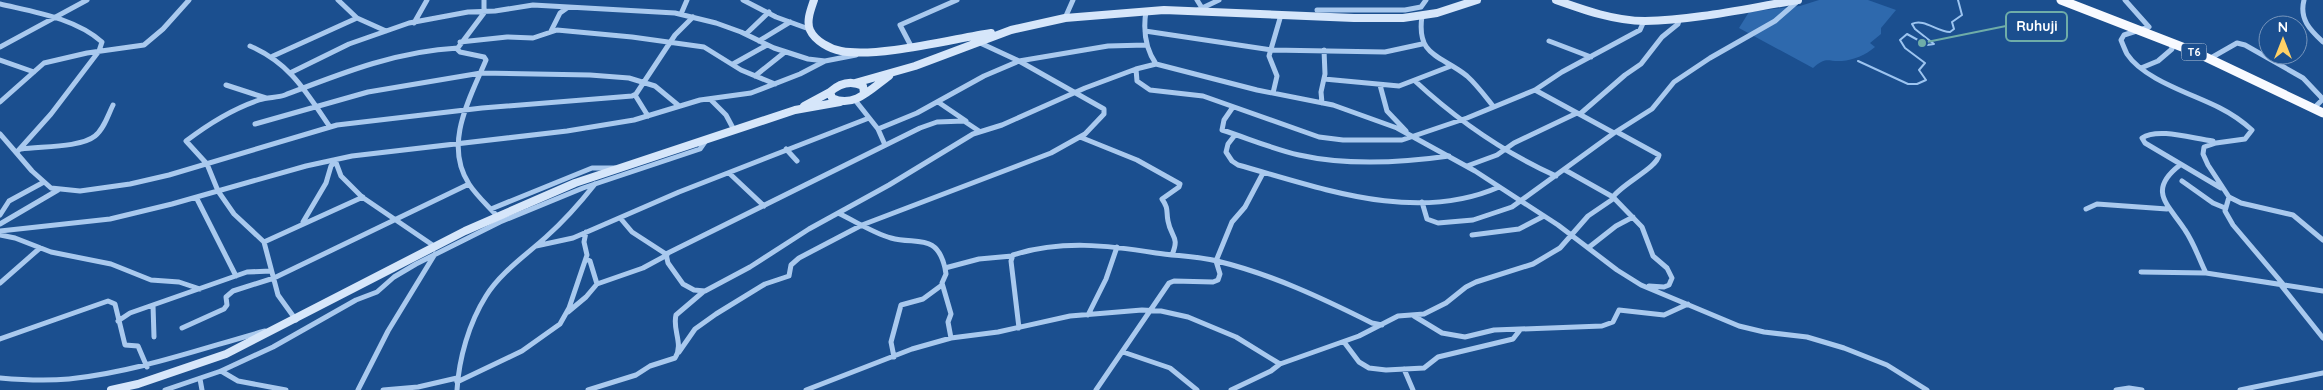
<svg xmlns="http://www.w3.org/2000/svg" width="2323" height="390" font-family="Quicksand,sans-serif">
  <rect width="100%" height="100%" fill="#1b4f8f"/>
  <!-- green -->
  <path fill="#2e69ad" d="M 1819,0 L 1868,0 L 1896,10 L 1881,28 L 1881,34 L 1870,43 L 1875,47 C 1866,55 1853,60 1842,61 C 1827,62 1827,56 1813,68 L 1739,28 L 1749,12 L 1800,6 Z"/>
  <g fill="none" stroke-linecap="round" stroke-linejoin="round">
    <!-- stream -->
    <path stroke="#9cc4f0" stroke-width="2" d="M 1858,61 L 1908,84 L 1917,84 L 1926,80 L 1919,70 L 1925,63 L 1905,48 L 1900,40 L 1907,34 L 1927,45 L 1934,44 L 1915,29 L 1912,24 C 1924,18 1937,32 1950,32 L 1954,29 L 1952,22 L 1962,15 L 1958,0"/>
    <!-- minor -->
    <path stroke="#a9c9ee" stroke-width="5" d="M 338,0 L 357,18
      M 484,0 L 484,13 L 457,49 L 460,52 L 484,57 L 486,60 C 470,98 443,144 469,184 C 476,195 488,206 497,216
      M 743,0 L 776,17 L 809,29
      M 1197,0 L 1202,8
      M 2125,0 L 2149,27 L 2124,35 L 2121,40 C 2123,45 2125,50 2127,54 C 2144,80 2193,94 2220,108 C 2232,114 2242,121 2252,130 L 2245,139 L 2216,143 L 2204,147 L 2203,154 L 2208,165 L 2229,197 L 2241,203 L 2293,215 L 2323,240
      M 2304,0 C 2299,19 2310,30 2323,42
      M 0,4 C 34,12 75,18 102,42 L 99,51 L 51,114 L 17,152
      M 1198,10 L 1219,0
      M 1317,10 L 1405,10 L 1421,7 L 1426,0
      M 1146,11 C 1143,30 1145,48 1156,64 L 1257,90 L 1333,105 L 1397,128 L 1475,171 L 1558,225 L 1617,270 L 1641,285 L 1739,326 L 1764,332 L 1807,337 L 1844,348 L 1887,365 L 1927,390
      M 681,14 L 687,0
      M 1422,16 C 1416,57 1441,55 1467,76 C 1477,85 1485,96 1493,106
      M 1065,18 L 1073,0
      M 414,23 L 427,0
      M 551,31 L 560,13 L 567,8
      M 1145,31 L 1272,50 L 1385,52 L 1422,44
      M 746,34 L 769,12
      M 759,41 L 790,22
      M 1549,41 L 1591,57
      M 460,42 L 507,37 L 533,38 L 557,30 L 632,37 L 704,47 L 741,70 L 775,84
      M 250,46 C 291,64 306,92 330,127
      M 911,46 L 900,25 L 957,0
      M 0,47 L 87,0
      M 273,56 L 357,18 L 386,31
      M 2209,59 L 2237,43 L 2245,45 L 2303,78 L 2321,97 L 2322,100 L 2314,108
      M 0,60 L 34,72
      M 733,64 L 767,45
      M 1156,64 L 1136,69 L 1137,81 L 1150,90 L 1203,96 L 1319,137 L 1343,140 L 1402,140 L 1467,118 L 1535,90 L 1562,72 L 1640,30 L 1644,21
      M 2141,68 L 2158,61 L 2172,49 L 2171,42
      M 292,72 L 349,44 L 409,23 L 468,12 L 495,11 L 533,5 L 675,13 L 716,23 L 741,32 L 774,48 L 808,59 L 825,61 L 856,55
      M 755,76 L 785,52
      M 1324,79 L 1399,86 L 1451,66
      M 1415,81 C 1456,119 1505,153 1556,176
      M 226,85 L 266,98
      M 1380,85 L 1387,111 L 1406,131
      M 1535,90 L 1614,133
      M 1273,93 L 1277,76 L 1269,56 L 1281,15
      M 635,95 L 648,116
      M 710,99 L 726,115 L 734,130
      M 855,100 L 878,129 L 885,145
      M 0,102 L 44,63 L 87,53 L 144,45 L 163,29 L 189,0
      M 938,102 L 966,121
      M 1322,103 L 1321,92 L 1325,74 L 1324,50
      M 1233,107 L 1224,120 L 1222,130 C 1247,138 1273,149 1299,155 C 1348,166 1400,163 1449,156
      M 1580,114 L 1625,75 L 1641,64 L 1662,37 L 1678,24 L 1680,18
      M 255,124 L 368,92 L 481,73 L 590,75 L 629,78 L 655,86 L 678,105
      M 878,129 L 917,113 L 984,76 L 1019,61 L 1108,46 L 1146,45
      M 1617,132 L 1659,155 C 1657,168 1623,183 1613,197 L 1642,227 L 1653,256 L 1667,268 L 1672,278 L 1669,285 L 1664,287 L 1649,286
      M 0,134 L 32,171 L 51,188 L 80,191 L 130,184 L 169,175 L 337,125 L 482,108 L 632,96 L 636,94 L 675,35 L 693,17
      M 1235,135 L 1228,144 L 1226,152 L 1232,161 L 1238,165 C 1321,188 1415,224 1499,187
      M 1080,137 L 1137,160 L 1180,184 L 1179,187 L 1162,199 C 1169,209 1166,211 1168,221 C 1171,238 1180,236 1172,255
      M 2213,141 C 2194,139 2158,127 2142,138 L 2145,143 L 2221,188
      M 21,149 C 40,146 80,148 95,136 C 104,129 108,115 113,105
      M 786,149 L 797,161
      M 335,160 L 341,176 L 362,197 L 434,246
      M 2180,165 C 2146,191 2169,205 2185,230 C 2194,243 2199,259 2206,273
      M 1467,166 L 1497,155 L 1514,143 L 1577,113
      M 1565,170 L 1613,197
      M 729,173 L 764,206
      M 2182,181 L 2213,203 L 2225,208
      M 196,197 L 236,276
      M 2229,197 L 2225,211 L 2233,225 L 2283,284
      M 1422,202 L 1427,219 L 1438,223 L 1473,220 L 1512,207 L 1614,133 L 1652,109 L 1674,82 L 1710,58 L 1775,21 L 1799,0
      M 491,209 L 592,168 L 615,168
      M 2086,209 L 2097,204 L 2167,209
      M 838,213 C 855,221 873,233 891,238 C 917,245 937,233 945,268
      M 0,215 L 9,201 L 44,182
      M 621,219 L 632,232 L 666,254 L 668,263 L 683,284 L 694,290 L 705,291 L 750,267 L 809,229 L 889,185 L 973,134 L 1002,125 L 1085,88 L 1136,69
      M 303,222 L 326,183 L 331,166 L 335,162
      M 0,224 L 58,190
      M 0,231 L 110,219 L 172,204 L 306,166 L 352,156 L 567,131 L 634,120 L 700,100 L 751,93 L 800,74 L 825,61
      M 0,235 L 15,238 L 51,252 L 111,264 L 151,280 L 179,282 L 200,289
      M 1472,235 L 1519,229 L 1544,216
      M 264,242 L 363,197
      M 536,246 L 573,238 L 679,192 L 869,118
      M 1588,248 L 1616,226 L 1633,217
      M 666,254 L 920,128 L 937,122 L 964,121 L 979,131
      M 2141,272 L 2206,273 L 2323,291
      M 0,283 L 40,248
      M 597,284 L 643,268 L 667,255
      M 2280,284 L 2323,338
      M 153,305 L 154,337
      M 568,312 L 586,297 L 597,284 L 590,261 L 586,259
      M 1088,315 L 1106,279 L 1117,247
      M 1414,316 L 1442,333 L 1465,337 L 1494,330 L 1602,326 L 1613,322 L 1619,310 L 1664,315 L 1688,304
      M 296,320 L 278,295 L 264,242 L 234,214 L 218,191 L 207,164 L 186,141 C 207,125 235,108 259,100 C 268,97 277,98 285,95 C 342,73 397,51 458,48
      M 118,321 L 130,313 L 247,272 L 271,271
      M 182,328 L 224,309 L 227,305 L 226,297 L 233,291 L 274,278 L 469,184
      M 1019,328 L 1011,261 L 1013,255 C 1060,240 1108,245 1156,253 C 1176,256 1197,256 1217,261 C 1271,274 1322,298 1372,323 L 1382,325
      M 951,338 L 948,322 L 951,314 L 942,283 L 946,274 L 945,268 L 979,259 L 1012,256
      M 0,339 L 108,301 L 115,304 L 125,345 L 138,346 L 147,367
      M 1344,342 L 1359,362 L 1369,368 L 1386,370 L 1424,368 L 1438,357 L 1513,339 L 1520,330
      M 679,352 L 695,329 L 716,314 L 765,284 L 789,276 L 791,265 L 799,258 L 862,225 L 1051,153 L 1085,134 L 1104,114 L 1104,109 L 1019,61 L 978,42
      M 1123,352 L 1170,368 L 1197,390
      M 894,357 L 891,342 L 901,305 L 923,299 L 942,285
      M 1404,369 L 1413,390
      M 221,371 L 238,381 L 286,390
      M 0,378 C 23,380 46,381 69,379 C 136,372 200,349 265,331
      M 200,379 L 202,390
      M 457,382 L 522,351 L 560,324 L 569,308 L 587,255 L 584,242 L 586,232
      M 165,390 L 221,371 L 273,347 L 356,300 L 377,292 L 394,277 L 416,264 L 500,222 L 583,188 L 700,149 L 707,139
      M 358,390 L 388,331 L 435,254
      M 383,390 L 418,387 L 457,378
      M 457,390 C 459,358 469,323 486,296 C 500,273 526,255 546,237 C 564,221 580,203 595,184
      M 588,390 L 636,375 L 650,366 L 675,358 C 684,344 672,330 676,315 L 703,292
      M 806,390 L 912,349 L 951,338 L 998,332 L 1070,316 L 1142,310 L 1161,311 L 1188,317 L 1236,337 L 1280,364
      M 1096,390 L 1169,283 L 1174,281 L 1213,282 L 1218,280 L 1220,274 L 1216,261 L 1232,222 L 1245,207 L 1263,173
      M 1231,390 L 1271,371 L 1280,364 L 1359,336 L 1398,316 L 1424,314 L 1446,303 L 1466,287 L 1476,282 L 1533,264 L 1560,248 L 1588,216 L 1613,199
      M 2116,390 L 2129,388 L 2142,390
      M 2240,390 L 2323,373"/>
    <!-- secondary -->
    <path stroke="#d6e6fa" stroke-width="8" d="M 814,0 C 811,9 806,21 810,30 C 815,41 830,49 841,51 C 878,58 952,39 991,33
      M 1556,0 C 1584,10 1615,21 1645,21 C 1696,20 1748,8 1798,0
      M 855,83 L 915,66 L 1011,30 L 1065,18 L 1164,10 L 1354,18 L 1403,18 L 1437,13 L 1477,0
      M 864,93 L 863,86 C 851,80 840,83 830,92 L 832,98 C 854,109 872,88 889,76
      M 804,106 L 830,92
      M 111,390 L 138,384 L 226,354 L 465,231 L 575,183 L 795,110 L 840,102"/>
    <!-- trunk -->
    <path stroke="#f8faff" stroke-width="9" d="M 2061,0 L 2195,52 L 2323,113"/>
  </g>
  <g text-anchor="middle" stroke-width="4" stroke-linejoin="round" paint-order="stroke">
    <!-- shield labels -->
    <rect fill="#1b4f8f" stroke="#bbcadd" stroke-width="1" x="2181.5" y="43.5" width="25" height="17" rx="4"/>
    <g font-size="11" font-weight="bold" fill="#fff">
      <text x="2194" y="56">T6</text>
    </g>
  </g>
  <!-- callouts -->
  <path fill="none" stroke="#6fada8" stroke-width="2" d="M1922 43L2006 26"/>
  <circle fill="#6fada8" stroke="#1b4f8f" stroke-width="2" cx="1922" cy="43" r="5"/>
  <rect fill="#1b4f8f" stroke="#6fada8" stroke-width="2" x="2006" y="12" width="61" height="29" rx="5"/>
  <g font-size="14" text-anchor="middle" font-weight="bold" fill="#fff">
    <text x="2037" y="31">Ruhuji</text>
  </g>
  <!-- north arrow -->
  <g transform="translate(2283 40)"><circle r="24" fill="#1b4f8f" stroke="#7695bc"/>
  <path d="M0-4L9 19L0 12L-9 19Z" fill="#ffd166"/>
  <text y="-8" font-size="14" font-weight="bold" text-anchor="middle" fill="#ffffff">N</text>
  </g>
</svg>
